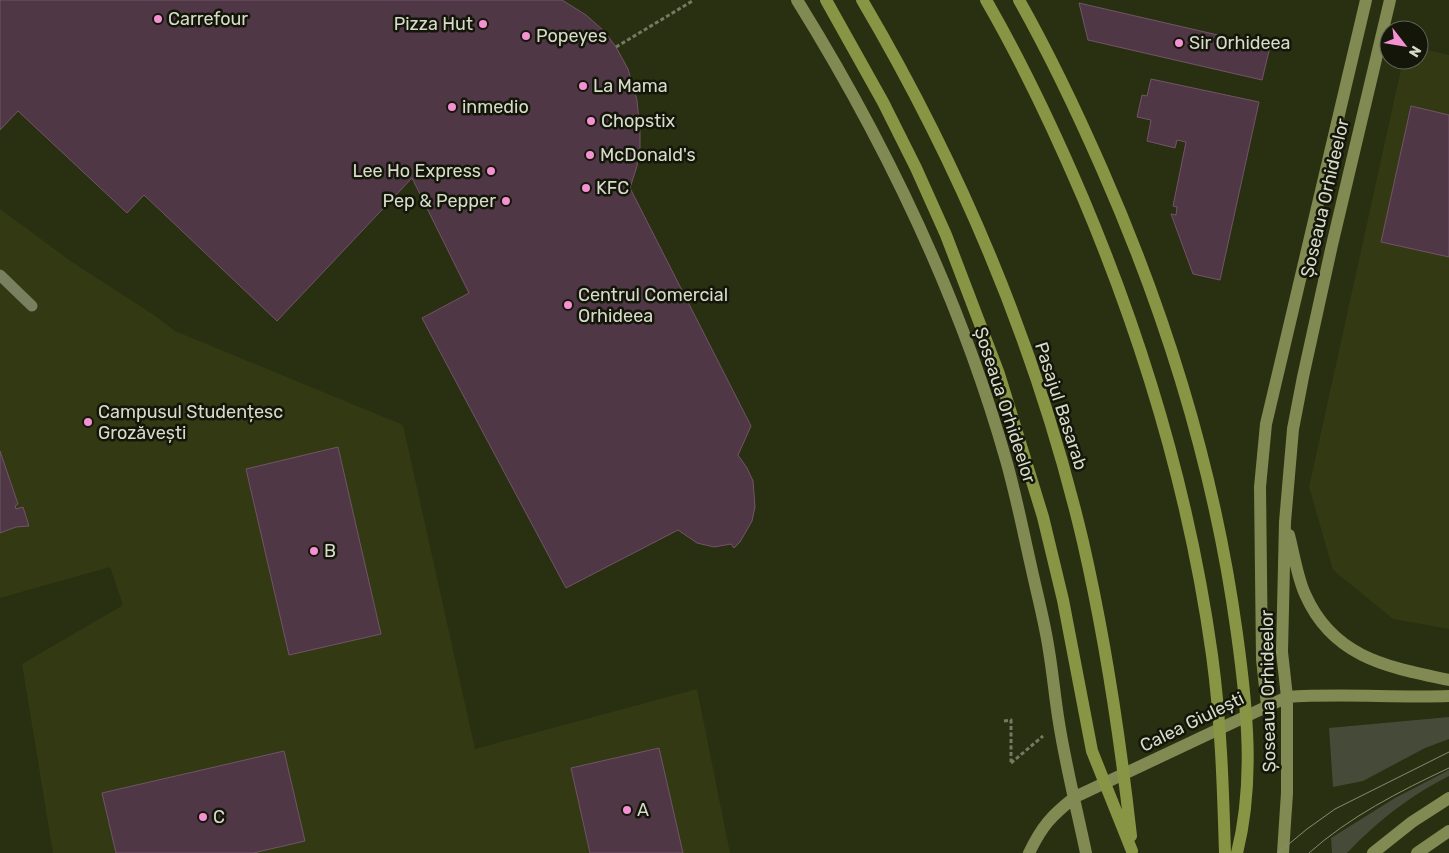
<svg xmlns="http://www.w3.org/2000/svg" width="1449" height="853" font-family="Rubik,sans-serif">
  <rect width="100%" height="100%" fill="#292f11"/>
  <!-- built -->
  <path fill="#323913" d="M 1419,48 L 1449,55 L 1449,629 L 1393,619 L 1333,570 L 1309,487 L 1403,60 L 1419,60 Z
    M 0,209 L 72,262 L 154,315 L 175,331 L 403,425 L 475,749 L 697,689 L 730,853 L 53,853 L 22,664 L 123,605 L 110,567 L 0,598 Z"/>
  <!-- green -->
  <path fill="#464a39" d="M 1449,717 L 1449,739 L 1425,748 L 1363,781 L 1333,787 L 1329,728 Z
    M 1449,770 L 1449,776 C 1408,797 1379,820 1347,853 L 1332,853 L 1331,838 L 1395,798 Z"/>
  <!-- building -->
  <path fill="#4f3746" stroke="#725467" d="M 0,0 L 562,0 L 586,15 L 604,31 L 616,47 L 628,69 L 637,100 L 640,132 L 640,149 L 637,166 L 630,188 L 751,426 L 738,455 L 747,468 L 753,481 L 755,507 L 752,521 L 740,542 L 734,548 L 731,544 L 714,547 L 697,543 L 678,530 L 566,588 L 422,318 L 469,293 L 412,178 L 277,321 L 144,195 L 127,213 L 18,111 L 0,130 Z
    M 1079,3 L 1270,47 L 1262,80 L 1088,40 Z
    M 1151,79 L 1259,102 L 1220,280 L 1193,274 L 1171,214 L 1176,215 L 1177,207 L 1173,206 L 1186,142 L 1177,140 L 1175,148 L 1147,141 L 1151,120 L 1137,117 L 1142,95 L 1147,96 Z
    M 1411,106 L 1449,115 L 1449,257 L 1381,242 Z
    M 338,447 L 381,634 L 289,655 L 246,469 Z
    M 0,451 L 18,504 L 15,506 L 16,509 L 23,507 L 29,526 L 16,527 L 0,533 Z
    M 659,748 L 683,853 L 590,853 L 571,768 Z
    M 284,751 L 305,841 L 253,853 L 116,853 L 102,793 Z"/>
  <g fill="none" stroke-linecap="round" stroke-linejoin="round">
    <!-- path -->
    <path stroke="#757a62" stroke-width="3" stroke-dasharray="4 2.5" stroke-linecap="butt" d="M 616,47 L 694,0
      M 1004,721 L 1011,720 L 1011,762
      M 1011,763 L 1043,736"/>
    <!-- service -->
    <path stroke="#798060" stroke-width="11" d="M 0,275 L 32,306"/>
    <!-- secondary -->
    <path stroke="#808a52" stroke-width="12" d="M 797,0 C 887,145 959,295 1006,460 C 1016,495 1023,531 1031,566 C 1037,594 1045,623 1049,651 C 1053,675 1055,699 1059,723 C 1066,767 1077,810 1086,853
      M 1289,535 C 1294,554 1297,576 1305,594 C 1333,658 1388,667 1449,680
      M 1267,706 L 1262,659 L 1260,487 L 1266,424 L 1366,0
      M 1029,853 C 1042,826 1051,816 1075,797 L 1287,697 C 1341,693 1395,698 1449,696
      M 1283,853 L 1287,793 L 1287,697 L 1282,652 L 1285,522 L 1293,429 L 1303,377 L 1332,245 L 1390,0
      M 1373,853 L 1412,822 L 1449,798
      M 1417,853 L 1449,831"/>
    <!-- primary -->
    <path stroke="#879544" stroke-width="12" d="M 826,0 L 883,102 L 916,168 L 946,235 L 999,374 L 1043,517 L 1063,600 L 1092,751 L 1132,851
      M 862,0 C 961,168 1038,351 1083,542 C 1105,638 1120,737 1131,836
      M 986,0 C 1023,64 1054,130 1083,198 C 1145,345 1190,497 1212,655 C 1221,721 1223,787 1225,853
      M 1019,0 C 1050,55 1077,112 1102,169 C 1168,319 1215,472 1237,634 C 1247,706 1255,782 1237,853"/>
    <!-- tram -->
    <path stroke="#878c75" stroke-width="1" d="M 1278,853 L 1307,829 L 1335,809 L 1449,752
      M 1309,853 C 1349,817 1400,791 1449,768"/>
  </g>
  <!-- markers -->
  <g fill="#f591d2" stroke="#131609" stroke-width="2">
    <circle cx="158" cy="19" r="5"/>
    <circle cx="483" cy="24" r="5"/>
    <circle cx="526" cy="36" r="5"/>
    <circle cx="1179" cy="43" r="5"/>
    <circle cx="583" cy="86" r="5"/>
    <circle cx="452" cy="107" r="5"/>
    <circle cx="591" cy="121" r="5"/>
    <circle cx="590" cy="155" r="5"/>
    <circle cx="491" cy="171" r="5"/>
    <circle cx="586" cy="188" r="5"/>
    <circle cx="506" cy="201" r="5"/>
    <circle cx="568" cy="305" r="5"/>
    <circle cx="88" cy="422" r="5"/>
    <circle cx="314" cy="551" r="5"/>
    <circle cx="627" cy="810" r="5"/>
    <circle cx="203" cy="817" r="5"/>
  </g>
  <g text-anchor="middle" stroke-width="5" stroke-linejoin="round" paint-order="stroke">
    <!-- poi labels -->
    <g font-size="18" fill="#d7dbca" stroke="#131609" text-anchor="start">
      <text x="168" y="25">Carrefour</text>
      <text x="473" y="30" text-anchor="end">Pizza Hut</text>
      <text x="536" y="42">Popeyes</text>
      <text x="1189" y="49">Sir Orhideea</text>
      <text x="593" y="92">La Mama</text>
      <text x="462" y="113">inmedio</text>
      <text x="601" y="127">Chopstix</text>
      <text x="600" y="161">McDonald's</text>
      <text x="481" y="177" text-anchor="end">Lee Ho Express</text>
      <text x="596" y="194">KFC</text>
      <text x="496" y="207" text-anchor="end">Pep &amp; Pepper</text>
      <text x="578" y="301">Centrul Comercial<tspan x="578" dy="21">Orhideea</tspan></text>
      <text x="98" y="418">Campusul Studențesc<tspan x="98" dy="21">Grozăvești</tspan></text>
      <text x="324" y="557">B</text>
      <text x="637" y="816">A</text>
      <text x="213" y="823">C</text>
    </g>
    <!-- street labels -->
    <g font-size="18" fill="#d7dbca" stroke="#131609">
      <text transform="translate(1325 198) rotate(-77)" y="6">Șoseaua Orhideelor</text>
      <text transform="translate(1005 405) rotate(72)" y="6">Șoseaua Orhideelor</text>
      <text transform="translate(1061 406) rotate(72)" y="6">Pasajul Basarab</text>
      <text transform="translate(1268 691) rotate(-91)" y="6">Șoseaua Orhideelor</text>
      <text transform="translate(1192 722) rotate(-26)" y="6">Calea Giulești</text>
    </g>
  </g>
  <!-- north arrow -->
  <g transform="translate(1404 45) rotate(121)"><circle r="24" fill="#131609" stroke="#616556"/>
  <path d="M0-4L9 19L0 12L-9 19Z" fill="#f591d2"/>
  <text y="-8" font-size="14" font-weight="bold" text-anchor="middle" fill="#d7dbca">N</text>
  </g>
</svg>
